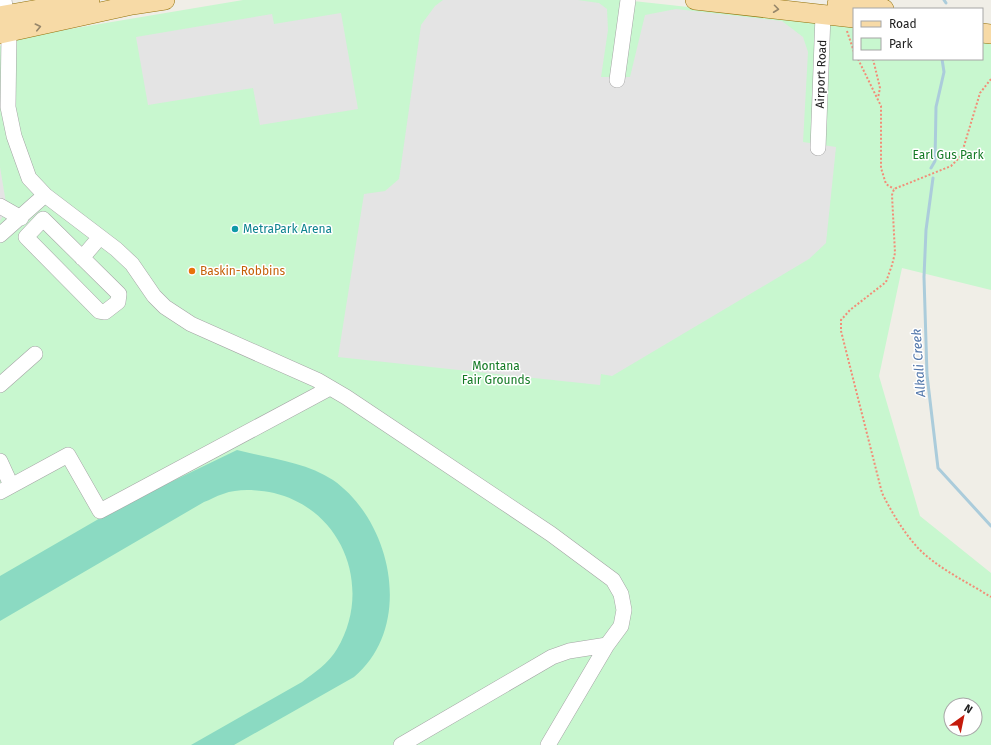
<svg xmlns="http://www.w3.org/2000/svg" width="991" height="745" font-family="'Fira Sans',sans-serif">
  <rect width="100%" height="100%" fill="#f0eee7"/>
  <!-- park -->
  <path fill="#c8f7cf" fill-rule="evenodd" d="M 243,0 L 624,0 L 854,25 L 854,59 L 982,59 L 982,41 L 991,42 L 991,290 L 902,268 L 879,376 L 920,516 L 991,573 L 991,745 L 0,745 L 0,46 L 28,36 ZM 951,705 L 975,705 L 975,729 L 951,729 Z"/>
  <!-- pitch -->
  <path fill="#8bdac2" d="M 237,450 C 268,458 306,462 333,480 C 393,522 414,627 354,677 L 234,745 L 191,745 L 302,682 C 314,673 329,663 337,649 C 373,589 344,510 274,493 C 258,490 239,488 223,494 C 216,496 210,500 204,502 L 0,621 L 0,576 L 121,506 Z"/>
  <!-- parking -->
  <path fill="#e4e4e4" d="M 443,0 L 578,0 L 599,3 L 607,9 L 608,30 L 601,77 L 630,77 L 645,15 L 676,9 L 782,21 L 803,37 L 808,52 L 803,142 L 836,147 L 826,243 L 809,259 L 612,376 L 601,374 L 600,385 L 338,357 L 364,194 L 385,191 L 399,179 L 421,25 L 435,6 Z
    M 341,13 L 358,109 L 260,125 L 253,88 L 148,105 L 136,37 L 272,14 L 274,24 Z
    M 0,167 L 7,209 L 0,221 Z"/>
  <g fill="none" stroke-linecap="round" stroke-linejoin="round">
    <!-- stream -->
    <path stroke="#abccdb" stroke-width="3" d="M 944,0 L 946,3
      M 931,168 L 935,161 L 936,107 L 944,72 L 942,59
      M 933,178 L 926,230 L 924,277 L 927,375 L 938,468 L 991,526"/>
    <!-- minor casing -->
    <g stroke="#a4a4a4" stroke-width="16">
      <path id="minor" d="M 4,0 L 9,33 L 8,107 L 14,136 L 29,178 L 45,195 L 116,249 L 132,264 L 154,296 L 165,307 L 191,324 L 317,380 L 346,397 L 551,534 L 613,580 L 621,594 L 624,610 L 621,626 L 607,645 L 548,745
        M 617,80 L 628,0
        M 818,148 L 823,15
        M 0,206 L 21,218
        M 43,219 L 119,294 L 118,302 L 105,312 L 99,311 L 26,237 Z
        M 0,235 L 45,195
        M 82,258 L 100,237
        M 0,385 L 35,354
        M 0,461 L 11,485
        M 0,492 L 68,455 L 100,511 L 330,388
        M 401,745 L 552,657 L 569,651 L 607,645"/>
    </g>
    <!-- major casing -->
    <g stroke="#937109" stroke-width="20">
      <path id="major" d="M 695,0 L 854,18
        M 837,4 L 884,9
        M 0,16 L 90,0
        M 982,33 L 991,34
        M 0,34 L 132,5 L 165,0"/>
    </g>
    <!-- path -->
    <path stroke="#f28d77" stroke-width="2" stroke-dasharray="2 2" stroke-linecap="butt" d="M 847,31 L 854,52
      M 858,59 L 881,106 L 881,168 L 886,184 L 894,189
      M 873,59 L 880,88 L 878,98
      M 991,79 L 980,93 L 961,156 L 951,166 L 894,189 L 892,195 L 895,253 L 892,265 L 886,282 L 850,310 L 841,320 L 841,331 L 882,493 C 892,513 903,531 917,547 C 937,568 967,582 991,597"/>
    <!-- minor -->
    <use href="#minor" stroke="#fff" stroke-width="15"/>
    <!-- major -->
    <use href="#major" stroke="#f7daa6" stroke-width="19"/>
  </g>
  <!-- one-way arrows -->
  <defs><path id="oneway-chevron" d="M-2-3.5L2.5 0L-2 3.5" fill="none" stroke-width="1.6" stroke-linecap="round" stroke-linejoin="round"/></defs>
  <g stroke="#96866a">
    <use href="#oneway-chevron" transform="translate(776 9) rotate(7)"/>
    <use href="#oneway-chevron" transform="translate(38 27) rotate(-13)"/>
  </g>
  <!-- markers -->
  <circle fill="#0f9aa8" stroke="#fff" stroke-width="1.5" cx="235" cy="229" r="4"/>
  <circle fill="#e8710a" stroke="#fff" stroke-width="1.5" cx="192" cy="271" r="4"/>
  <g text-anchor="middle" stroke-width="3" stroke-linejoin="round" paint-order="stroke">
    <!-- street labels -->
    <g font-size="12" fill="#202020" stroke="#fff">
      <text transform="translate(821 74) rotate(-88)" y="4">Airport Road</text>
    </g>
    <!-- park labels -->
    <g font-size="12" fill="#137a24" stroke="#fff">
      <text x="948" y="159">Earl Gus Park</text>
      <text x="496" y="370">Montana<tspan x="496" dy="14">Fair Grounds</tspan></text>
    </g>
    <!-- culture labels -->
    <g font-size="12" fill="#0d838f" stroke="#fff" text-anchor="start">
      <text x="243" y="233">MetraPark Arena</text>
    </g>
    <!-- food labels -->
    <g font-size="12" fill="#c56008" stroke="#fff" text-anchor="start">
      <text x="200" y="275">Baskin-Robbins</text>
    </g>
    <!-- water labels -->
    <g font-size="13" font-style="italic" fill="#5277ab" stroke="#fff">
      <text transform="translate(918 363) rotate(-94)" y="5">Alkali Creek</text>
    </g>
  </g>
  <!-- legend -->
  <rect x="853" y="8" width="130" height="52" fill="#ffffff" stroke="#a6a6a6"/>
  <rect x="861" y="21" width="20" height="6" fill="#f7daa6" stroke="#a6a6a6"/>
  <text x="889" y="28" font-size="12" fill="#202020">Road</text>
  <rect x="861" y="38" width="20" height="12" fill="#c8f7cf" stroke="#a6a6a6"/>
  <text x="889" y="48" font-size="12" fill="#202020">Park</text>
  <!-- north arrow -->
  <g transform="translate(963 717) rotate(33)"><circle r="19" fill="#ffffff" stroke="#a6a6a6"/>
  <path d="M0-3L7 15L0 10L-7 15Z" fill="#c41b0c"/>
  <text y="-6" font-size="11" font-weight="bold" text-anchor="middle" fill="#202020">N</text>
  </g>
</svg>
